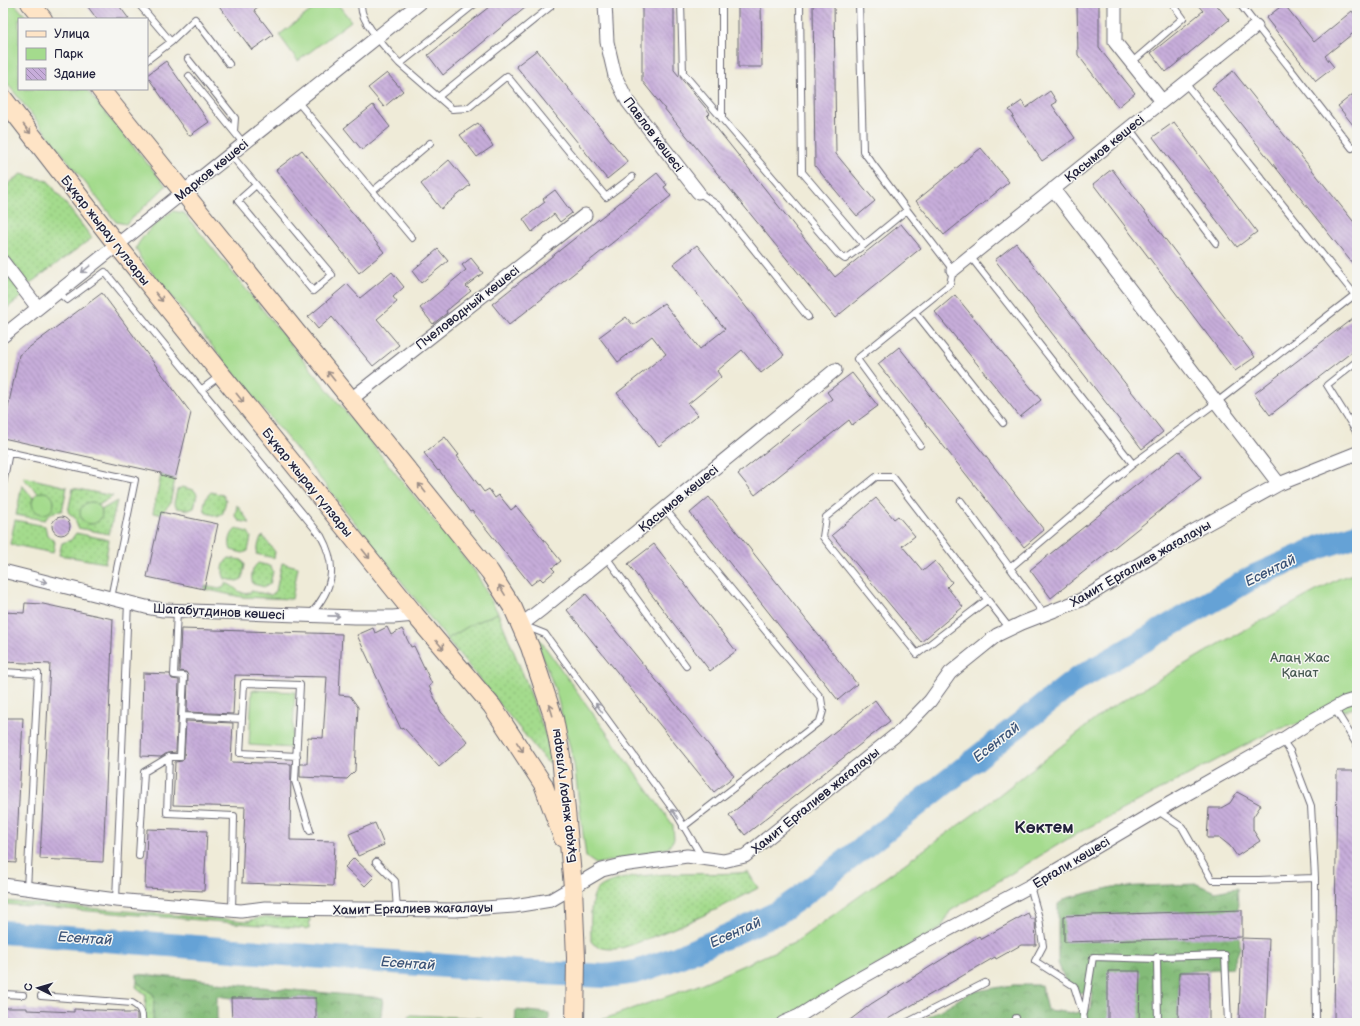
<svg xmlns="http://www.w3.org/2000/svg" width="1360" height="1026" font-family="'Balsamiq Sans',sans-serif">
  <defs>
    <pattern id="grass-dots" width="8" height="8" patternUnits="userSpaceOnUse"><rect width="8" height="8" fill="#a4db8d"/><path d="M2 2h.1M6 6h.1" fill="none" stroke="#8dbc7b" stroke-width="1.8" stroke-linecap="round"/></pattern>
    <pattern id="forest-crowns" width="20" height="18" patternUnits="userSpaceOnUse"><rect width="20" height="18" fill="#83bb78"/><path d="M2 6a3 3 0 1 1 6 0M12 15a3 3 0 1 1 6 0" fill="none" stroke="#6b9864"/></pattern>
    <pattern id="building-back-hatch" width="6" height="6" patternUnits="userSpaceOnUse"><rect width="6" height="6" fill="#c7adda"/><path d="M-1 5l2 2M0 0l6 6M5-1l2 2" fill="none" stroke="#a18cb2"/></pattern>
  </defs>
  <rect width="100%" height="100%" fill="#f6f6f2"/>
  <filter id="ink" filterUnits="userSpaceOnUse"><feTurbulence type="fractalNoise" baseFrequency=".025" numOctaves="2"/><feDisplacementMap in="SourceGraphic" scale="8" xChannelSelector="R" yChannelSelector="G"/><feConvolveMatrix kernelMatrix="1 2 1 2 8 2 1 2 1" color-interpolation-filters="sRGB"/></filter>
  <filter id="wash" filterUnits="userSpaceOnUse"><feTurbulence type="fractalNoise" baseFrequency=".012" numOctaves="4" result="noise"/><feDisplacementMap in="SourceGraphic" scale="16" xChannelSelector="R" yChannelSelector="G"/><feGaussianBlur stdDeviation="0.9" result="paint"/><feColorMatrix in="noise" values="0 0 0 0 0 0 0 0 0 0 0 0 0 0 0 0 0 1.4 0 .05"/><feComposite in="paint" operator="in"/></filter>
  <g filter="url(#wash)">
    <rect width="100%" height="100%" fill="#efebd8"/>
    <!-- grass -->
    <path fill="url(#grass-dots)" stroke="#637e64" d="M 21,174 L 48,181 L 92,238 L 29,284 L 3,251 L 3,188 Z
      M 3,269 L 24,295 L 3,311 Z
      M 161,475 L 175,479 L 170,504 L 160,514 L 153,513 Z
      M 24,477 L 67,487 L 62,511 C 54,511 49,514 45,520 L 16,515 L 22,485 L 33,498 L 32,502 L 42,492 L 38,493 L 23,478 Z
      M 182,487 L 194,490 L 197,494 L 194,508 L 189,510 L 177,508 L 174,503 L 177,490 Z
      M 73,488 L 113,496 L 99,505 L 97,504 L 84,521 L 90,524 L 94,523 L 102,513 L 101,510 L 117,501 L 109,534 L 78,528 L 75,518 L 68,512 Z
      M 211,492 L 223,495 L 226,500 L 223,513 L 218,516 L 206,513 C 202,506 205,497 211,492 Z
      M 237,505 L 250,523 L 239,521 L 235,516 Z
      M 15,520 L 45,526 L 47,535 L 55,542 L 53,553 L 10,544 Z
      M 236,529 L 248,532 L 251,537 L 248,551 L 243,553 L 231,550 C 228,543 230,534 236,529 Z
      M 76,533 L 109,540 L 105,563 L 59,555 L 62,543 L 71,540 Z
      M 263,536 L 275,552 L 274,558 L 256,554 L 260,539 Z
      M 229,558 L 242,560 L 245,565 L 242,579 L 237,581 L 225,579 C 221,572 223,562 229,558 Z
      M 258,563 L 270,566 L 273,571 L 270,584 L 265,587 L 253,584 C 250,577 252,568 258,563 Z
      M 282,563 L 298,567 L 292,599 L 241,597 L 204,589 L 205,586 L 219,589 L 224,587 L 225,583 C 236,586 235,592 247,594 L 251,591 L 271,595 L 276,591 Z
      M 498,613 L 527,684 L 554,758 L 551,763 L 546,761 L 447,639 L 474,623 Z
      M 748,872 L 758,888 C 724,907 688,923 652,937 C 641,941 624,949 613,949 C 606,949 595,948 591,941 C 591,928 589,904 595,893 C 610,866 718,877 748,872 Z
      M 3,901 L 247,921 L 263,917 L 310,917 L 309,929 L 3,904 Z
      M 137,982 L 154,995 L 153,1023 L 144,1023 L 146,995 L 136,987 Z"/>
    <!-- forest -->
    <path fill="url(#forest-crowns)" stroke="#526e5a" d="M 1197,884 L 1215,892 L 1237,888 L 1240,948 L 1232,968 L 1179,972 L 1178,1023 L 918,1023 L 971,992 L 1013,985 L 1041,985 L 1047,1010 L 1075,1013 L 1091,1009 L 1093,992 L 1074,993 L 1066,983 L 1058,963 L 1058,904 L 1067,898 L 1113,887 Z
      M 137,974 L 214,981 L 216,983 L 383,998 L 380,1023 L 316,1023 L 316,998 L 232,998 L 217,996 L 217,1023 L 153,1023 L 154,995 L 137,982 Z
      M 516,1010 L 549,1013 L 549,1023 L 515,1023 Z"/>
    <!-- park -->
    <path fill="#a4db8d" stroke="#637e64" d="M 3,3 L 14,3 L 28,19 L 19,19 L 19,89 L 86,89 L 166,186 L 126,224 L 116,222 L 3,78 Z
      M 321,3 L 337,3 L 351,21 L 298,61 L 279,35 Z
      M 173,211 L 184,213 L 475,571 L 498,613 L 474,623 L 447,639 L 323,482 L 141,259 L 136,248 C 143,233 160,220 173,211 Z
      M32 503a11 11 0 1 1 22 0a11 11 0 1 1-22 0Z
      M80 513a11 11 0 1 1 22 0a11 11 0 1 1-22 0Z
      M 1357,573 L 1357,707 L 1272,731 L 1074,835 L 950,911 L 941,928 L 778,1023 L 601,1023 L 601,1020 L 696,986 L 794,943 L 985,806 L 1107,710 L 1219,644 L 1340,578 Z
      M 540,640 L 673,825 L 674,839 L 668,848 L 596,864 L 586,857 L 574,764 L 556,692 L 537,642 Z
      M 252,690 L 295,692 L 292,748 L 249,745 Z
      M 409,1015 L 481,1018 L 481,1023 L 409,1023 Z"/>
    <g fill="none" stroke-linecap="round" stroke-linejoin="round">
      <!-- river -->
      <path stroke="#65a2d6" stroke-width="24" d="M 3,932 L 310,956 L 542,973 L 605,976 L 636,972 L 676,958 L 741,930 L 779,912 L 799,898 L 1076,680 L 1255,576 L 1323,546 L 1357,535"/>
    </g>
    <g id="blocks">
      <!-- building -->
      <path fill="url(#building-back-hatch)" d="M 85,3 L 117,3 L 129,19 L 97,19 Z
        M 217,3 L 263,3 L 254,10 L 273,35 L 252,50 Z
        M 494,3 L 531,3 L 443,75 L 428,55 Z
        M 642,3 L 674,3 L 674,70 L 710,113 L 707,116 L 835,277 L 901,224 L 921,248 L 835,318 L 642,81 Z
        M 738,3 L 761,3 L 762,67 L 738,67 Z
        M 813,3 L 834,3 L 836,154 L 875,201 L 857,216 L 815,166 Z
        M 1077,3 L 1099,3 L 1099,48 L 1135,93 L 1118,107 L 1078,55 Z
        M 1196,3 L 1215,3 L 1229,20 L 1166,72 L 1151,53 L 1203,11 Z
        M 1284,4 L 1314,42 L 1352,11 L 1357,18 L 1357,30 L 1325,56 L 1334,67 L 1316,81 L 1266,18 Z
        M 537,50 L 628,162 L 607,179 L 516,66 Z
        M 166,61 L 209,122 L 189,136 L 147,76 L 147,75 Z
        M 1233,71 L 1357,226 L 1357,269 L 1212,88 Z
        M 387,73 L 403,91 L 384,107 L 368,88 Z
        M 1050,91 L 1057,102 L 1052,105 L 1075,138 L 1042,161 L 1012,117 L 1014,116 L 1009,110 L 1022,101 L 1026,108 Z
        M 1357,91 L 1357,130 L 1338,106 Z
        M 373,105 L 390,127 L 362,150 L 344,128 Z
        M 1174,122 L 1257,232 L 1237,247 L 1153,137 Z
        M 478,123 L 493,146 L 477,157 L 460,135 Z
        M 981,148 L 1009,182 L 944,235 L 916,201 Z
        M 302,150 L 384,252 L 359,273 L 276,170 Z
        M 449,160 L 470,185 L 441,209 L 421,184 Z
        M 1112,169 L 1255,357 L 1235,371 L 1093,184 Z
        M 657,173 L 667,185 L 664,187 L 671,196 L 509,325 L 492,304 Z
        M 555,190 L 572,213 L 560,222 L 554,214 L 532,232 L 523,219 L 545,202 L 543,199 Z
        M 1016,243 L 1163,432 L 1142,449 L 995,260 Z
        M 697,245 L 784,355 L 761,373 L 742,350 L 717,371 L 721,377 L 688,404 L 698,415 L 659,446 L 617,393 L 666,354 L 652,336 L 618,362 L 599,337 L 626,317 L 633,325 L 664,303 L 700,349 L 725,329 L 673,264 Z
        M 438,249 L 448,261 L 421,283 L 412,271 Z
        M 471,258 L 483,273 L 466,286 L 471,291 L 446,311 L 447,313 L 433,324 L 420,308 L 466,270 L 462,265 Z
        M 392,272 L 404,287 L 393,297 L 397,302 L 377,319 L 399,345 L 373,366 L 332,317 L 318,329 L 308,317 L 347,284 L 360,298 Z
        M 102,293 L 191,413 L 175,479 L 161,475 L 161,473 L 3,438 L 3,431 L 19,355 Z
        M 955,295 L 1041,400 L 1020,417 L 935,312 Z
        M 1357,315 L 1357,348 L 1270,415 L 1254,394 Z
        M 899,347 L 1044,530 L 1024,547 L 878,364 Z
        M 852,373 L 878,406 L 852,425 L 849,420 L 755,495 L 738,474 L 832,399 L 827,392 Z
        M 445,437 L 459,455 L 457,456 L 484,492 L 489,489 L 495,498 L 499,495 L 511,510 L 516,506 L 561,561 L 552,568 L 555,571 L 543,581 L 540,578 L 531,585 L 472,511 L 470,512 L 439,470 L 438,471 L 424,453 Z
        M 1179,451 L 1201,478 L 1051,598 L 1030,570 Z
        M 709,497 L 857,684 L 838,700 L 690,513 Z
        M 876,498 L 894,519 L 898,516 L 915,536 L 902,546 L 923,571 L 935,561 L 952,582 L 947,587 L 963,607 L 921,642 L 832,535 Z
        M 161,512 L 218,524 L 204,589 L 147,577 Z
        M52 526a9 9 0 1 1 18 0a9 9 0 1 1-18 0Z
        M 654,544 L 736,651 L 710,671 L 628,564 Z
        M 586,594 L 734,776 L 714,792 L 567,610 Z
        M 25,603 L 43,604 L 113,619 L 103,862 L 40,859 L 50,664 L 3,662 L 3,612 L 24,613 Z
        M 387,627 L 391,635 L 402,629 L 411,647 L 414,646 L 432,684 L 429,686 L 441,712 L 468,742 L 439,767 L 404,728 L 401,729 L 357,635 L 373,628 L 375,633 Z
        M 181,629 L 342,634 L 339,695 L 350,696 L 358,707 L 355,771 L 347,779 L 300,777 L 300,764 L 307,764 L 308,737 L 323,738 L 327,677 L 235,675 L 233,714 L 187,712 L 188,676 L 186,672 L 179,671 Z
        M 143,673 L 170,674 L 172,679 L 179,680 L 176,752 L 167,753 L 161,757 L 141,756 Z
        M 875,700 L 890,721 L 745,835 L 729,815 Z
        M 3,718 L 23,718 L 16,863 L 3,862 Z
        M 186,721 L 233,723 L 231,762 L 291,764 L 290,840 L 335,841 L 333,886 L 242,883 L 245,807 L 173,805 L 175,762 L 182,761 L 184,758 Z
        M 1337,771 L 1357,771 L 1357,1020 L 1334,1020 Z
        M 1237,792 L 1261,805 L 1253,817 L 1253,830 L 1260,841 L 1237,856 L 1230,846 L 1220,838 L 1207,838 L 1209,808 L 1221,808 L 1230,803 Z
        M 375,823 L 384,845 L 358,856 L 349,834 Z
        M 147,829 L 207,831 L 204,891 L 145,888 Z
        M 354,858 L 374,877 L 365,886 L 345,867 Z
        M 1242,910 L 1242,937 L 1064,942 L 1064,916 Z
        M 1028,913 L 1031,919 L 1035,919 L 1036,945 L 1021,945 L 996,959 L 995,957 L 881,1023 L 846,1023 L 871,1004 L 979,936 L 981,939 Z
        M 1242,938 L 1269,939 L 1266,1020 L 1239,1019 Z
        M 1108,971 L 1140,971 L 1139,1023 L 1108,1023 Z
        M 1179,972 L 1209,972 L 1209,1023 L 1178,1023 Z
        M 231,998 L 316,998 L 316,1023 L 232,1023 Z
        M 3,1008 L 27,1008 L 27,1010 L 74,1012 L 74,1009 L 123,1011 L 123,1013 L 137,1013 L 137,1023 L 3,1023 Z"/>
    </g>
  </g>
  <g filter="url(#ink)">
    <use href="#blocks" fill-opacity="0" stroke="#6a6872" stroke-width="1"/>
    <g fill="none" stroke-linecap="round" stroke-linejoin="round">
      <!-- lane casing -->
      <g stroke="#6a6872" stroke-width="8">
        <path id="lane" d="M 138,3 L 171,42 L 147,60
          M 362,3 C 356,18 389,52 400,64 L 476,3
          M 681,3 L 683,73 L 838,254 L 845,259 L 864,245 L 802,172 L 800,3
          M 722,3 L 722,119
          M 859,3 L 863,151 L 907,210 L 953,270 L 950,284 L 857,359 L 920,445
          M 1239,3 L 1352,148 L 1357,145
          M 171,42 L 195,19 L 229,64
          M 188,59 L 235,118 L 234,131
          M 1131,63 L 1183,18 L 1172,3
          M 400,64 L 452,109 L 468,108 L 507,76 L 606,197 L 632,177
          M 189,76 L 244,144
          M 1185,83 L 1355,295
          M 438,97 L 550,7
          M 297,101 L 412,238
          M 1129,128 L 1216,243
          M 231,155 L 332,275 L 313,291 L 238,201 L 256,185
          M 373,191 L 430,143
          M 698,192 L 719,206 L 808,317
          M 864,245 L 907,210
          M 970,256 L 1133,464
          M 58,292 L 67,300 L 105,272 L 321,536 C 338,567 333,589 310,615
          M 915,312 L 1003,423
          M 1357,361 L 1327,385 L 1357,433
          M 201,390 L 221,375
          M 3,451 L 135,480 L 111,598
          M 3,484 L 9,452
          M 961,501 L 1044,614
          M 665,509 L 821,698 L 823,711 L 820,721 L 683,827
          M 606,557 L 686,666
          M 1010,568 L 1133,464 L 1217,402 L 1357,293
          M 987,600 L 917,654 L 823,537 L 826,517 L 876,477 L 893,477 L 1010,629
          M 177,611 L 174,675 L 184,676 L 180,757 L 169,757 L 167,813 L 234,816 L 232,911
          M 525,626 L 545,634 L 677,815 L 702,857
          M 3,672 L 38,674 L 27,889
          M 1334,708 L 1357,745
          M 182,716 L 242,719
          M 1282,740 L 1290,751 L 1311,806 L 1315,878 L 1316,1023
          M 297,756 L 240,753 L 244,683 L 300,685 L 295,781 L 310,831
          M 1158,811 L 1182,827 L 1212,880 L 1259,880 L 1315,878
          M 139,856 L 144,772 L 169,757
          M 376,862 L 395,881 L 397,910
          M 1030,886 L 1039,918 L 1043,946 L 1035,961 L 1074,986 L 1083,1014 L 1085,1023
          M 116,900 L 128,602
          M 3,994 L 23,995
          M 41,996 L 132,1003 C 141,1008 143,1013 142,1023
          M 1084,1013 L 1093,957 L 1157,959
          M 906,1023 L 985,983
          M 1016,1023 L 1016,1018
          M 1158,1023 L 1157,957 L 1225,955 L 1228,1023"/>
      </g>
      <!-- street casing -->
      <g stroke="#6a6872" stroke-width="15">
        <path id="street" d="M 605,3 L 607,42 L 615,76 L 628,102 L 698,192
          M 1115,3 L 1115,42 L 1162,101
          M 1053,189 L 1279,484
          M 3,262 L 38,308
          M 953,270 L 1256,26
          M 3,336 L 420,3
          M 350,400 L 585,215
          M 3,571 L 146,607 L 163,610 L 355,617 L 393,617 L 415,615
          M 521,625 L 543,608 L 835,370
          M 3,885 L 116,900 L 241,911 L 265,908 L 455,910 L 514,906 L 551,900 L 602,870 L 622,865 L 687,856 L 723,861 L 745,856 L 902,730 L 930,701 L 950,673 L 997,635 L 1022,623 L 1081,600 L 1192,532 L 1279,484 L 1357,453
          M 783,1023 L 799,1016 L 843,988 L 925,942 L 1030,886 L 1160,809 L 1282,740 L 1313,720 L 1344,703 L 1357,699"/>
      </g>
      <!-- secondary casing -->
      <g stroke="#6a6872" stroke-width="20">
        <path id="secondary" d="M 30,3 L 43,19
          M 100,89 L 490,572 L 513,608 L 530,647 L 554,719 L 561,756 L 573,887 L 576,958 L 575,1023
          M 3,98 L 117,245 L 415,615 L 492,706 L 543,784 L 563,838"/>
      </g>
      <!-- lane -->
      <use href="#lane" stroke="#fff" stroke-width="6"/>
      <!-- street -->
      <use href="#street" stroke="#fff" stroke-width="13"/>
      <!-- secondary -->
      <use href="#secondary" stroke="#fee4c6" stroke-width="18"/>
    </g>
    <!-- one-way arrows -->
    <defs><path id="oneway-shaft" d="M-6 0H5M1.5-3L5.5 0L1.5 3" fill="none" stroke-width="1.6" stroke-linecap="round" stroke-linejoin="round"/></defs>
    <g stroke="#9b8d87">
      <use href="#oneway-shaft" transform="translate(27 129) rotate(52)"/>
      <use href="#oneway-shaft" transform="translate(159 297) rotate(51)"/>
      <use href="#oneway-shaft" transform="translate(331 376) rotate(-129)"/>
      <use href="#oneway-shaft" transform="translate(240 398) rotate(51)"/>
      <use href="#oneway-shaft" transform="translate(422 488) rotate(-129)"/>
      <use href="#oneway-shaft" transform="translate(366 554) rotate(51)"/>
      <use href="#oneway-shaft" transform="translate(502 590) rotate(-122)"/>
      <use href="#oneway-shaft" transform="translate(440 645) rotate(49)"/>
      <use href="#oneway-shaft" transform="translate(551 710) rotate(-107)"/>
      <use href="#oneway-shaft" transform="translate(520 747) rotate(56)"/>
    </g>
    <g stroke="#9c9ca7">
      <use href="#oneway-shaft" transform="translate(86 269) rotate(141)"/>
      <use href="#oneway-shaft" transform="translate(41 581) rotate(14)"/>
      <use href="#oneway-shaft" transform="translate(334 616) rotate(1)"/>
      <use href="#oneway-shaft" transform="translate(599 708) rotate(-126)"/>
      <use href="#oneway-shaft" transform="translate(675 814) rotate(-124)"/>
    </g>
  </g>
  <g text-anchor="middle" stroke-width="3" stroke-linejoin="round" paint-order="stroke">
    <!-- street labels -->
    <g font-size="13" fill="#22223b" stroke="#f6f6f2">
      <text transform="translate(654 134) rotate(53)" y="5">Павлов көшесі</text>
      <text transform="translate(1104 148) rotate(-39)" y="5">Қасымов көшесі</text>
      <text transform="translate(211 170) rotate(-39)" y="5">Марков көшесі</text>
      <text transform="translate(106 230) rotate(52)" y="5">Бұқар жырау гүлзары</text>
      <text transform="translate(467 307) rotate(-38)" y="5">Пчеловодный көшесі</text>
      <text transform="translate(308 482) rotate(51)" y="5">Бұқар жырау гүлзары</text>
      <text transform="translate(678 498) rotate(-39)" y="5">Қасымов көшесі</text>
      <text transform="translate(1140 563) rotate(-30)" y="5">Хамит Ерғалиев жағалауы</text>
      <text transform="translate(219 611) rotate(3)" y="5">Шагабутдинов көшесі</text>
      <text transform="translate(563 796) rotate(-97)" y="5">Бұқар жырау гүлзары</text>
      <text transform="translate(815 800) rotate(-39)" y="5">Хамит Ерғалиев жағалауы</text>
      <text transform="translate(1071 862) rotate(-31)" y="5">Ерғали көшесі</text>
      <text transform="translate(413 908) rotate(-1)" y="5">Хамит Ерғалиев жағалауы</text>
    </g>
    <!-- park labels -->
    <g font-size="13" fill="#495a54" stroke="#f6f6f2">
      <text x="1300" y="662">Алаң Жас<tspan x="1300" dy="15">Қанат</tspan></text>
    </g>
    <!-- water labels -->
    <g font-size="14" font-style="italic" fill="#3d5579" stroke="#f6f6f2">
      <text transform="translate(1270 570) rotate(-26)" y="5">Есентай</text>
      <text transform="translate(996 742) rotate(-38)" y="5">Есентай</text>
      <text transform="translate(735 932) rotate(-24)" y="5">Есентай</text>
      <text transform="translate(85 938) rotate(4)" y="5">Есентай</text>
      <text transform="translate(408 963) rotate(4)" y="5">Есентай</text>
    </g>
    <!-- district labels -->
    <g font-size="17" font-weight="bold" fill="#22223b" stroke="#f6f6f2">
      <text x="1044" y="833">Көктем</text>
    </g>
  </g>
  <!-- margin -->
  <rect width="1360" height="1026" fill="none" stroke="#f6f6f2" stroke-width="16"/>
  <!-- legend -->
  <rect x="18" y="18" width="130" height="72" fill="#f6f6f2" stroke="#a1a1a9"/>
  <rect x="26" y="31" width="20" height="6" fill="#fee4c6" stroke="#a1a1a9"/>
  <text x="54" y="38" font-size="12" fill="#22223b">Улица</text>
  <rect x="26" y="48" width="20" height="12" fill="#a4db8d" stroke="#a1a1a9"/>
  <text x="54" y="58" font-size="12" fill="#22223b">Парк</text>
  <rect x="26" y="68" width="20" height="12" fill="url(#building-back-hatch)" stroke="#a1a1a9"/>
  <text x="54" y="78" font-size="12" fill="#22223b">Здание</text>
  <!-- north arrow -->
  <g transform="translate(38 988) rotate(275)" stroke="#f6f6f2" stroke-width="3" paint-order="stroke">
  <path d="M0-3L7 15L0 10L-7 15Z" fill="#22223b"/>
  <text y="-6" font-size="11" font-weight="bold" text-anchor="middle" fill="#22223b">С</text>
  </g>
</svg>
